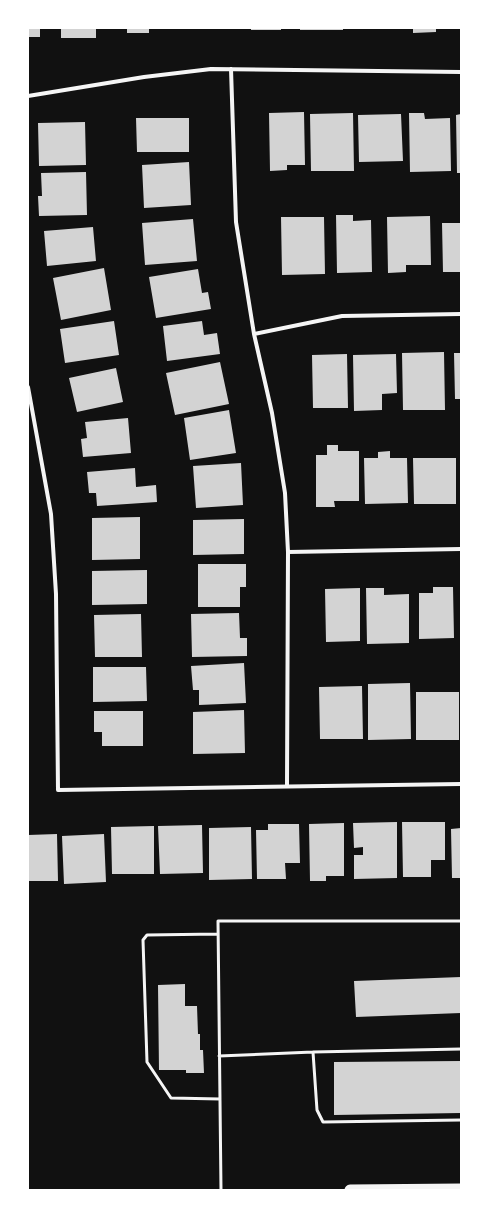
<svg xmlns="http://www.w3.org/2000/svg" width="489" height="1218" font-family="Jost,sans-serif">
  <rect width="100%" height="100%" fill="#111"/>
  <!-- building -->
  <path fill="#d3d3d3" d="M 28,28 L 40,28 L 40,37 L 28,37 Z
    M 61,28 L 96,28 L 96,38 L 61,38 Z
    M 127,28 L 149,28 L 149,33 L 127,33 Z
    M 251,28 L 281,28 L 281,30 L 251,30 Z
    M 300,28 L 343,28 L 343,30 L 300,30 Z
    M 413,28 L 436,28 L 436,32 L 413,33 Z
    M 304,112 L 305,165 L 287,165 L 287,170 L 270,171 L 269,113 Z
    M 353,113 L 354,171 L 311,171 L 310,114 Z
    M 409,113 L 424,113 L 425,119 L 450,118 L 451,171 L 410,172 Z
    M 401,114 L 403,161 L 359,162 L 358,115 Z
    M 461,114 L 461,173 L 457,173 L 456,115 Z
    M 136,118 L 189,118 L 189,152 L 137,152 Z
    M 85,122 L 86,165 L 39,166 L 38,123 Z
    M 189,162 L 191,205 L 144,208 L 142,165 Z
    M 86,172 L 87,215 L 39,216 L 38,196 L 42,196 L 41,173 Z
    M 336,215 L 353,215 L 353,221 L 371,220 L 372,272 L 337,273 Z
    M 430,216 L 431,265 L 406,265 L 406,272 L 388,273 L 387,217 Z
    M 281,217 L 324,217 L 325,274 L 282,275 Z
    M 193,219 L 197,261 L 145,265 L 142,223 Z
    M 442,223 L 461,223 L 461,272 L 443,272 Z
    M 93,227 L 96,261 L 47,266 L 44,231 Z
    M 104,268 L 111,310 L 61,320 L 53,278 Z
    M 198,269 L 202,293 L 208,292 L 211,309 L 156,318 L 149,277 Z
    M 114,321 L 119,355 L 65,363 L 60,329 Z
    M 202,321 L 204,335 L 217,333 L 220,354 L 167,361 L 163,326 Z
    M 444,352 L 445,410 L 403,410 L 402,353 Z
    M 454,353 L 461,353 L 461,399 L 455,399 Z
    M 347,354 L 348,408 L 313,408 L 312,355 Z
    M 396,354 L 397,393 L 382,394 L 382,410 L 354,411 L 353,355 Z
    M 220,362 L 229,404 L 175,415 L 166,373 Z
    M 116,368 L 123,402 L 77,412 L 69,378 Z
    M 229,410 L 236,453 L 190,460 L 184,418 Z
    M 128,418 L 131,453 L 83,457 L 81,439 L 87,438 L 85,422 Z
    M 327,445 L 338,445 L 338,451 L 359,451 L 359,501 L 334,501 L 335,507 L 316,507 L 316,455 L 327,455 Z
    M 390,451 L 390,458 L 407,458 L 408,503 L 365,504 L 364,458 L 378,458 L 378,452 Z
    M 413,458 L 456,458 L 456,504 L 414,504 Z
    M 241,463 L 243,505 L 196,508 L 193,466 Z
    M 135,468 L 136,487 L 156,485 L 157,502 L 97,506 L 96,493 L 89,493 L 87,472 Z
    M 140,517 L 140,559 L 92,560 L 92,518 Z
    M 244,519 L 244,554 L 193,555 L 193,520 Z
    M 198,564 L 246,564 L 246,587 L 240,587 L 240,607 L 198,607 Z
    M 147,570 L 147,604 L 92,605 L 92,571 Z
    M 433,587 L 453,587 L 454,638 L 419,639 L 419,593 L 433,593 Z
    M 360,588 L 360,641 L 326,642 L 325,589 Z
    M 366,588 L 384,588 L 384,595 L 409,594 L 409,643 L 367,644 Z
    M 239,613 L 240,638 L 247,638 L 247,656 L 192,657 L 191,614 Z
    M 141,614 L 142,657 L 95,657 L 94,615 Z
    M 244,663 L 246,703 L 199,705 L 199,690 L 193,690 L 191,666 Z
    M 93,667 L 146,667 L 147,701 L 93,702 Z
    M 410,683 L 411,739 L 368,740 L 368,684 Z
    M 362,686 L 363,739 L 320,739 L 319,687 Z
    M 416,692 L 459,692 L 459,740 L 416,740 Z
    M 244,710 L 245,753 L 193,754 L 193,712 Z
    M 94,711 L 143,711 L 143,746 L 102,746 L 102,732 L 94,732 Z
    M 397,822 L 397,878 L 354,879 L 354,855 L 363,855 L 363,847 L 354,848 L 353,823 Z
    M 402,822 L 445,822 L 445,860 L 431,860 L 431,877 L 403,877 Z
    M 344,823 L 344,876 L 326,876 L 326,881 L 310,881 L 309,824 Z
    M 268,824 L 299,824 L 300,863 L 285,863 L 286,879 L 257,879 L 256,830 L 268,830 Z
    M 202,825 L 203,873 L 160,874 L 158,826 Z
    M 154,826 L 154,874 L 112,874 L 111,827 Z
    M 251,827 L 252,879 L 209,880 L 209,828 Z
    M 461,828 L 461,878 L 452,878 L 451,829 Z
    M 57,834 L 58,881 L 28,881 L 28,835 Z
    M 104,834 L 106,882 L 64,884 L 62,836 Z
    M 461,977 L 461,1013 L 356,1017 L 354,981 Z
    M 185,984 L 185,1006 L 197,1006 L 198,1034 L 200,1034 L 200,1050 L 203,1050 L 204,1073 L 186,1073 L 186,1070 L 159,1070 L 158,985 Z
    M 461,1061 L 461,1113 L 334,1115 L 334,1062 Z"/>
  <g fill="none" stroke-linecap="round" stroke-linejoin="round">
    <!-- service -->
    <path stroke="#f5f5f5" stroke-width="3" d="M 218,934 L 147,935 L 143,940 L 147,1062 L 171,1098 L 220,1099
      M 313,1052 L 317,1110 L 323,1122 L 461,1120
      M 219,1056 L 313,1052 L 461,1049
      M 221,1190 L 218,921 L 461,921"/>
    <!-- minor -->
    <path stroke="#f5f5f5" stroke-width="4" d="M 231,69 L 236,222 L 254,334 L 272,413 L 285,493 L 288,552 L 287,786
      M 28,96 L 144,77 L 211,69 L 461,72
      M 254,334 L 342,316 L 461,314
      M 28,387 L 51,514 L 56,594 L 58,790 L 461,784
      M 288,552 L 461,549"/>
    <!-- trunk -->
    <path stroke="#f5f5f5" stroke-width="11" d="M 350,1190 L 461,1189"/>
  </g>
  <!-- border -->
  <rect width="489" height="1218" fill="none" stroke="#ffffff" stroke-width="58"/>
</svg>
